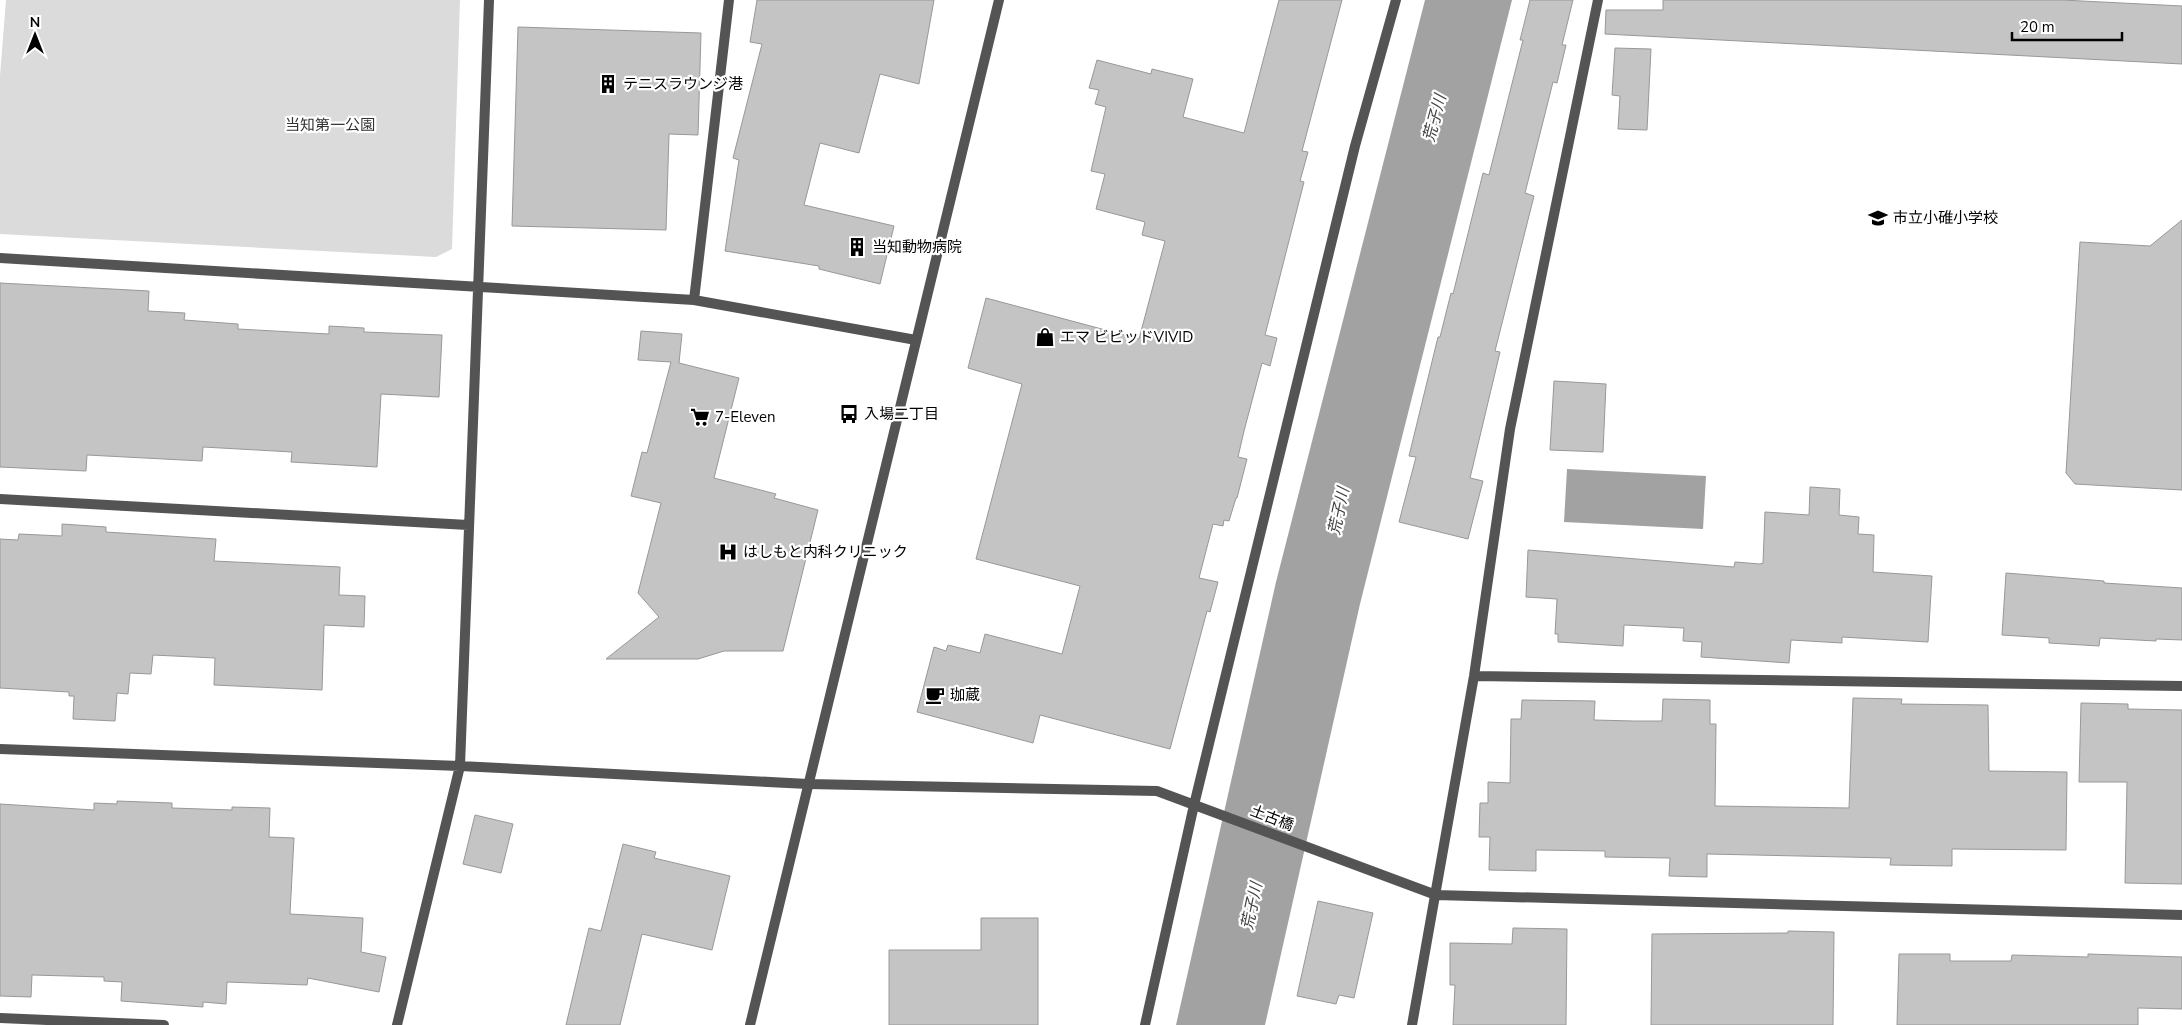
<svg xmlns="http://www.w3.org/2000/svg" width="2182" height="1025" font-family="'Nunito Sans','Noto Sans JP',sans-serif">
  <rect width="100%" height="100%" fill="#fff"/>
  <!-- green -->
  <path fill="#dbdbdb" d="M 6,0 L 460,0 L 452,249 L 436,257 L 0,234 L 0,76 Z"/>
  <!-- water -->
  <path fill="#a2a2a2" d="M 1425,0 L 1512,0 L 1360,604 L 1265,1025 L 1176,1025 L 1276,582 Z
    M 1567,469 L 1706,476 L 1703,529 L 1564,522 Z"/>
  <!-- building -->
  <path fill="#c4c4c4" stroke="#989898" d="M 757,0 L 934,0 L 919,84 L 880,74 L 859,153 L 820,143 L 804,205 L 894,226 L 880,284 L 819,269 L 819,266 L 725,251 L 739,160 L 733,158 L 762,44 L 750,42 Z
    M 1279,0 L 1342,0 L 1302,151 L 1308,152 L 1300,181 L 1304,182 L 1265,335 L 1277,338 L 1270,366 L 1262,363 L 1244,431 L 1238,457 L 1247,459 L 1237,498 L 1236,498 L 1229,521 L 1224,520 L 1223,526 L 1213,524 L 1199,578 L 1218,582 L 1210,612 L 1207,611 L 1170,749 L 1040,715 L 1033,743 L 917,712 L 934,647 L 946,651 L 948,645 L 980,653 L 985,634 L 1062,654 L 1080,586 L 976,559 L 1022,384 L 968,368 L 986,298 L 1139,339 L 1165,241 L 1142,235 L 1145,222 L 1096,209 L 1105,174 L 1091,171 L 1106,107 L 1095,104 L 1099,90 L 1089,88 L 1097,60 L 1151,74 L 1152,69 L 1193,79 L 1183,117 L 1244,133 Z
    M 1530,0 L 1573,0 L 1562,45 L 1566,45 L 1557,83 L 1553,82 L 1525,193 L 1534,196 L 1495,351 L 1500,352 L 1470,478 L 1483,481 L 1468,539 L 1399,522 L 1416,457 L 1409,456 L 1438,337 L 1440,337 L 1451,293 L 1453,294 L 1483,173 L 1489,175 L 1523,40 L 1520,40 Z
    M 1663,0 L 2062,0 L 2182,6 L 2182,64 L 1605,34 L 1606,10 L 1663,10 Z
    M 518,27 L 701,33 L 698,135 L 669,134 L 666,230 L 512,226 Z
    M 1615,48 L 1651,49 L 1647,130 L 1618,129 L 1620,96 L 1612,95 Z
    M 2182,220 L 2182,490 L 2075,484 L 2066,473 L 2080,242 L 2150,246 Z
    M 0,283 L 149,291 L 148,311 L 185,313 L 184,320 L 238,324 L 238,329 L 329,334 L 329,326 L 364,328 L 364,332 L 442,335 L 439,397 L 381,394 L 377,467 L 291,462 L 292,452 L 203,447 L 202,461 L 87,455 L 86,471 L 0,467 Z
    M 641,331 L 682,334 L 679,363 L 739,378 L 714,478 L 776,494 L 774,498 L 818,510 L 783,651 L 724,651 L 698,659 L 606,659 L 659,617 L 638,593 L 661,503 L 631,496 L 642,452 L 647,453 L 671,362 L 638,360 Z
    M 1554,381 L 1606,384 L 1603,452 L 1550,450 Z
    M 1810,487 L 1840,489 L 1839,515 L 1859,517 L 1858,534 L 1874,535 L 1873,572 L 1932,576 L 1928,642 L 1842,637 L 1842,643 L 1791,640 L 1789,663 L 1701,657 L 1702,642 L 1683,641 L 1684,628 L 1624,625 L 1623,646 L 1558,642 L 1558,634 L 1555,634 L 1557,599 L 1526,597 L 1528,550 L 1734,567 L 1735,562 L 1760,564 L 1763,563 L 1765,512 L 1809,515 Z
    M 62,524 L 106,527 L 106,532 L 216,539 L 214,561 L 340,567 L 339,595 L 365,596 L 364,627 L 324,625 L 322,690 L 214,685 L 215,658 L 153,655 L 151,674 L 130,673 L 128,694 L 117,693 L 115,721 L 73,719 L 74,696 L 69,696 L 69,692 L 0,688 L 0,539 L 18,540 L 19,534 L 62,536 Z
    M 2006,573 L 2104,581 L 2104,583 L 2182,588 L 2182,640 L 2156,639 L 2156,641 L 2100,638 L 2099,646 L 2049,643 L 2049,638 L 2002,635 Z
    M 1853,698 L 1902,699 L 1901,704 L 1988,705 L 1989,771 L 2067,772 L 2066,850 L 1952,849 L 1952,866 L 1890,865 L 1891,858 L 1707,854 L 1707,877 L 1669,876 L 1670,858 L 1605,857 L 1605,851 L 1536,850 L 1536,871 L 1489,870 L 1490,837 L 1479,837 L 1480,803 L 1488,803 L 1488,782 L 1510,783 L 1511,719 L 1521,719 L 1522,700 L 1595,701 L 1594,720 L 1634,721 L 1662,721 L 1663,699 L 1710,700 L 1710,724 L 1716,724 L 1715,806 L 1849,808 Z
    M 2081,703 L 2128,704 L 2128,709 L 2182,710 L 2182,884 L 2125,883 L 2127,782 L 2079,782 Z
    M 117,801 L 172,803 L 172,808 L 232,810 L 232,807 L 270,808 L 269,837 L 294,838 L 290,914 L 363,918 L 361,952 L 386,957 L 379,992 L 308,978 L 307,985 L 227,982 L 226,1004 L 203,1002 L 203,1007 L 121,1001 L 122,982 L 104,981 L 104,977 L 32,975 L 31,997 L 0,996 L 0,804 L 94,810 L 94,803 L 117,804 Z
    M 475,815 L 513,824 L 501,873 L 463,864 Z
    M 623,844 L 656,852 L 654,858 L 730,876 L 712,950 L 642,934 L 620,1025 L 566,1025 L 589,928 L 601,931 Z
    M 1318,901 L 1373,913 L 1354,998 L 1339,995 L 1336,1004 L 1297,996 Z
    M 981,918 L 1038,918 L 1038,1025 L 889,1025 L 889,950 L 981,950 Z
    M 1513,928 L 1567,929 L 1566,1025 L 1453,1025 L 1455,985 L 1450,985 L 1450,943 L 1512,944 Z
    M 1788,931 L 1834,932 L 1833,1025 L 1651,1025 L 1652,934 L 1788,933 Z
    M 1899,954 L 1950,954 L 1950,961 L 2011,961 L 2012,955 L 2088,957 L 2088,954 L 2182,957 L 2182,1009 L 2138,1008 L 2138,1025 L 1897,1025 Z"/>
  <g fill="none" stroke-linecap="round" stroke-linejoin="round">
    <!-- minor -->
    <path stroke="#545454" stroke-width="10" d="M 0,258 L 694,300 L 916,340
      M 694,300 L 729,0
      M 0,499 L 468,525
      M 1474,676 L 2182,686
      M 0,749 L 460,766 L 808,784 L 1157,791 L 1436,895 L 2182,915
      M 0,1018 L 164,1025
      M 397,1025 L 460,766 L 489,0
      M 1145,1025 L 1194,805 L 1355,146 L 1396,0
      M 1412,1025 L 1474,676 L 1510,429 L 1598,0"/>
    <!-- tertiary -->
    <path stroke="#545454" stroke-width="10" d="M 750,1025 L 999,0"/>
  </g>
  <!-- icons -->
  <defs>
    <g id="building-bare" transform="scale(1.5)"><path d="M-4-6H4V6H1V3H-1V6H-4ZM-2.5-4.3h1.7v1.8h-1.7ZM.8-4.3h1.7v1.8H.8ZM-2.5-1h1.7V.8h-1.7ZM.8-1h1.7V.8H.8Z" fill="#000" stroke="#fff" stroke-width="2.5" paint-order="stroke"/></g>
    <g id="school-bare" transform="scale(1.5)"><path d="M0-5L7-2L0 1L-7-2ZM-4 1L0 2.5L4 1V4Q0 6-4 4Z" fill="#000" stroke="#fff" stroke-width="2.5" paint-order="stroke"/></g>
    <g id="shop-bare" transform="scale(1.5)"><path d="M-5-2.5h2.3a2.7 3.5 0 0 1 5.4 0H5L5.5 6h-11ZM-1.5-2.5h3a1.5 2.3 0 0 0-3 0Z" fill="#000" stroke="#fff" stroke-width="2.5" paint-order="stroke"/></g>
    <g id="bus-bare" transform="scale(1.5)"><path d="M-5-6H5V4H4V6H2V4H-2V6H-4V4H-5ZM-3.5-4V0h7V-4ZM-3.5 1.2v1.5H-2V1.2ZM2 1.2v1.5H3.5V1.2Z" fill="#000" stroke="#fff" stroke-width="2.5" paint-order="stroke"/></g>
    <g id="supermarket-bare" transform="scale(1.5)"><path d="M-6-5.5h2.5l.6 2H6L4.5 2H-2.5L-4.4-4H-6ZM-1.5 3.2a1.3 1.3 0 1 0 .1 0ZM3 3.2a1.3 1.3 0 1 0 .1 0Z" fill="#000" stroke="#fff" stroke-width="2.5" paint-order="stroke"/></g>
    <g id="hospital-bare" transform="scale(1.5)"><path d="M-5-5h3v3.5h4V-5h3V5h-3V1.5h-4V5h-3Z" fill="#000" stroke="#fff" stroke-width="2.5" paint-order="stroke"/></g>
    <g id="cafe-bare" transform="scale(1.5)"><path d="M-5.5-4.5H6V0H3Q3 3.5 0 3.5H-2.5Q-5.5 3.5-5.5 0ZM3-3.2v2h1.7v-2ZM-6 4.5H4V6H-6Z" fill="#000" stroke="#fff" stroke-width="2.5" paint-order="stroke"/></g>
  </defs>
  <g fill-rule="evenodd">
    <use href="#building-bare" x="608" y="84"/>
    <use href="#school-bare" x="1878" y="218"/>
    <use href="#building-bare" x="857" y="247"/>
    <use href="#shop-bare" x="1045" y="337"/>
    <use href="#bus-bare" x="849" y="414"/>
    <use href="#supermarket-bare" x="700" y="417"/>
    <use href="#hospital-bare" x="728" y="552"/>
    <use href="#cafe-bare" x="935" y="695"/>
  </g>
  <g text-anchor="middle" stroke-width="4.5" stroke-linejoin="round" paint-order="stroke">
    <!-- poi labels -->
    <g font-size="15" fill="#000" stroke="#fff" text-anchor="start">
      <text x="623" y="89">テニスラウンジ港</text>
      <text x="1893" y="223">市立小碓小学校</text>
      <text x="872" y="252">当知動物病院</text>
      <text x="1060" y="342">エマ ビビッドVIVID</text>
      <text x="864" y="419">入場二丁目</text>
      <text x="715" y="422">7-Eleven</text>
      <text x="743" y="557">はしもと内科クリニック</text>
      <text x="950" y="700">珈蔵</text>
    </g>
    <!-- park labels -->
    <g font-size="15" fill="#323232" stroke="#fff">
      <text x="330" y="130">当知第一公園</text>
    </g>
    <!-- street labels -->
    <g font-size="15" fill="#000" stroke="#fff">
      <text transform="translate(1272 818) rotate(21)" y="5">土古橋</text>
    </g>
    <!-- water labels -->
    <g font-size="16" font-style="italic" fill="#434343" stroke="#fff">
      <text transform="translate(1434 118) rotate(-75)" y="6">荒子川</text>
      <text transform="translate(1338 511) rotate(-78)" y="6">荒子川</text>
      <text transform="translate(1251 906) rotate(-78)" y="6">荒子川</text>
    </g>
  </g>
  <!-- north arrow -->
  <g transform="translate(35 35)" stroke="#ffffff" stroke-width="4" paint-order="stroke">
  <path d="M0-4L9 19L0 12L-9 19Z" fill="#000000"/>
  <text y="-8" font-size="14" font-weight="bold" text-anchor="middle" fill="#000000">N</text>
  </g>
  <!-- scale -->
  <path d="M2012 32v8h110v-8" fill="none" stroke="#000000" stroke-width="2.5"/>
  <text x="2020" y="32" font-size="15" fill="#000000" stroke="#ffffff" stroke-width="4" paint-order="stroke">20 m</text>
</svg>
